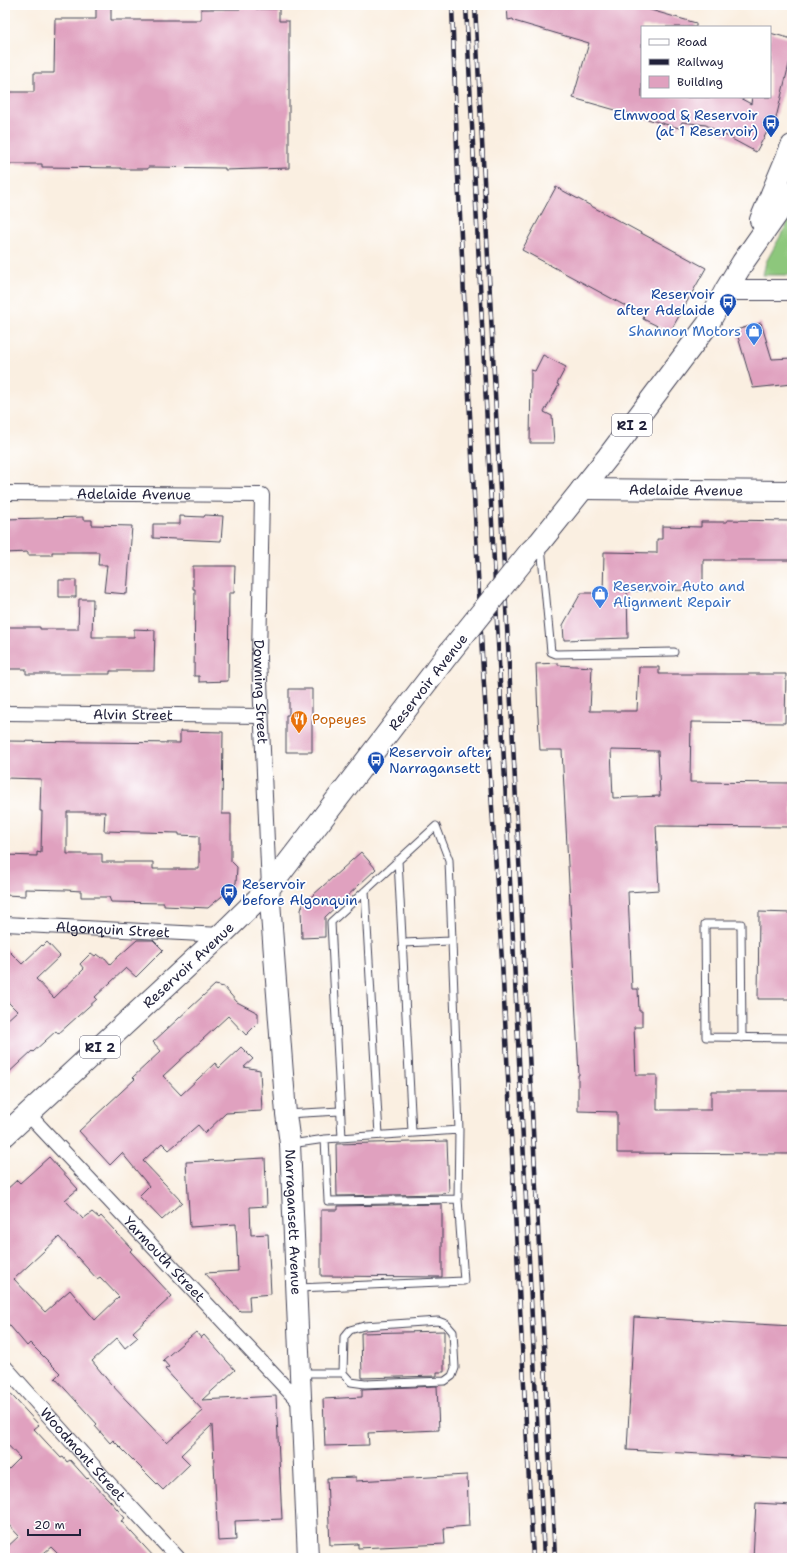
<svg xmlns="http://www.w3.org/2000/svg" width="797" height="1563" font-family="'Shantell Sans',sans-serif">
  <rect width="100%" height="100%" fill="#fff"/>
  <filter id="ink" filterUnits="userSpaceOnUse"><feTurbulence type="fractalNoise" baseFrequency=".025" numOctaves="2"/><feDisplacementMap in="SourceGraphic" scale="8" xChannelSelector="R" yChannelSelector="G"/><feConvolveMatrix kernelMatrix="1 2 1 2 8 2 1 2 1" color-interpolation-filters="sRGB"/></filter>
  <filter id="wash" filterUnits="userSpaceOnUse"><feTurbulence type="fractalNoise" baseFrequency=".012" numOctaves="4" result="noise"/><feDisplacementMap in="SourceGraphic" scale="16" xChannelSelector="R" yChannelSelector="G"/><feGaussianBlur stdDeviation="0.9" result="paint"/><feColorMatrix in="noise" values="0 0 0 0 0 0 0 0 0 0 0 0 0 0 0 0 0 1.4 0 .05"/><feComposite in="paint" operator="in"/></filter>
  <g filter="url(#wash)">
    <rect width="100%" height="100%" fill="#faefe1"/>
    <!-- green -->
    <path fill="#8dc77c" stroke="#58745c" d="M 792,215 L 792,275 L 763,275 L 766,262 Z"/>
    <g id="blocks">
      <!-- building -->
      <path fill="#e0a1bf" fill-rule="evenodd" d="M 96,5 L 111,5 L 111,20 L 201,20 L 201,9 L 241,9 L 241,5 L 256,5 L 256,9 L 279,9 L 279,21 L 289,21 L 289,168 L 225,170 L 225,168 L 148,167 L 148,169 L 121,169 L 121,168 L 42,167 L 42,164 L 5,164 L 5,92 L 34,92 L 34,73 L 54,73 L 55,19 L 96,19 Z
        M 507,5 L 633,5 L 696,23 L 696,27 L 642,27 L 642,97 L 738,97 L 751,104 L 752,97 L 770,97 L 770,33 L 792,39 L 792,52 L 775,122 L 773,121 L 756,152 L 706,125 L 682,122 L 679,128 L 573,98 L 589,43 L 514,21 L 513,19 L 508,20 Z
        M 556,187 L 706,268 L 670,332 L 643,319 L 644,316 L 522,250 Z
        M 761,323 L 772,359 L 792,358 L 792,384 L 753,388 L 736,330 Z
        M 543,355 L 566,367 L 557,384 L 559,385 L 544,412 L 552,416 L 554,443 L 530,443 L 531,370 L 535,371 Z
        M 205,515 L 223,516 L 221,541 L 153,538 L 153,524 L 180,524 L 180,516 L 204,517 Z
        M 83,517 L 83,520 L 92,520 L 92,525 L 132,526 L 127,594 L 104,592 L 107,565 L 98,565 L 99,552 L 52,552 L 52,555 L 28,555 L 28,552 L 5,553 L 5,519 Z
        M 727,520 L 790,521 L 790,560 L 703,560 L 703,590 L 627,591 L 628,638 L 564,640 L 563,625 L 581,593 L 603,593 L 604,552 L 657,553 L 657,539 L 662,539 L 662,526 L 701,527 L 701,522 L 727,522 Z
        M 193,566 L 235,566 L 234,593 L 229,593 L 228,681 L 199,682 L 199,676 L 194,676 L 195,589 L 193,589 Z
        M 59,580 L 76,580 L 76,597 L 59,597 Z
        M 79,599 L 93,599 L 92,637 L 134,637 L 134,629 L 155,630 L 154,671 L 110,671 L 110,674 L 26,674 L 26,669 L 5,669 L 5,636 L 7,636 L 8,627 L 40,627 L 40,629 L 78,629 Z
        M 558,663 L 558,665 L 592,667 L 590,711 L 637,711 L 639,667 L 659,667 L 659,674 L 786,674 L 785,723 L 691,722 L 690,782 L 792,783 L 792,827 L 656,826 L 659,890 L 628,892 L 632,989 L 638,989 L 639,1011 L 642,1011 L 642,1027 L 634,1027 L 636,1075 L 657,1075 L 657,1110 L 711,1110 L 711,1091 L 792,1091 L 792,1154 L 617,1153 L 617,1112 L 578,1111 L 578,1075 L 579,1075 L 562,750 L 540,750 L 538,716 L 536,664 ZM 611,750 L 658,751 L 660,796 L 613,798 Z
        M 289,689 L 312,689 L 312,752 L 286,752 L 286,715 L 289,715 Z
        M 180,731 L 223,732 L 222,814 L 231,814 L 231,861 L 237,867 L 236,883 L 221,897 L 208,908 L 164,906 L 164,903 L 111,902 L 109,897 L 81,897 L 81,891 L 66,890 L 25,889 L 25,896 L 5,895 L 5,855 L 37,856 L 37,852 L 41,853 L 42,811 L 40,811 L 41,779 L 5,778 L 5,741 L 180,743 ZM 67,812 L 105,812 L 104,831 L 179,833 L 179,835 L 199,836 L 199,869 L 153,869 L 153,862 L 102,862 L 102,854 L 67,854 Z
        M 361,852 L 376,869 L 325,917 L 325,937 L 302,938 L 301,910 L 303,904 Z
        M 759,912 L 792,913 L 792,999 L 758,999 Z
        M 137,940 L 153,940 L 163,950 L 136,977 L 126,968 L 95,997 L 97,999 L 58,1034 L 56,1031 L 33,1052 L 32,1051 L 5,1076 L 5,1022 L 17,1011 L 5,999 L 5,947 L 22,964 L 42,945 L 43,946 L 47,942 L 60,956 L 36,979 L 54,998 L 84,969 L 80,964 L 91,953 L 95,956 L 97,954 L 102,958 L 105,958 L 110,964 Z
        M 215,985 L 224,987 L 237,1002 L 258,1013 L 258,1023 L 246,1035 L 228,1016 L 163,1076 L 181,1095 L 215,1063 L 219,1068 L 241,1047 L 253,1059 L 244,1067 L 260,1070 L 262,1111 L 226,1113 L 205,1133 L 198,1125 L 169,1150 L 162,1143 L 143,1161 L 182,1202 L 162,1220 L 139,1196 L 149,1186 L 122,1153 L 110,1165 L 79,1131 L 135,1079 L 133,1077 L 161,1051 L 153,1042 Z
        M 447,1141 L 449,1192 L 442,1193 L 442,1194 L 337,1196 L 336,1144 Z
        M 49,1157 L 78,1189 L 65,1200 L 83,1219 L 92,1212 L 99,1218 L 101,1216 L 132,1249 L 130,1251 L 172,1296 L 133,1332 L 138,1337 L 125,1348 L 117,1338 L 92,1361 L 110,1383 L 167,1443 L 203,1411 L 165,1369 L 169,1367 L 163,1360 L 196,1332 L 201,1338 L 204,1335 L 235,1370 L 202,1400 L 276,1396 L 282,1519 L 235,1521 L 236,1540 L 218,1541 L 212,1425 L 181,1455 L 190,1464 L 163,1490 L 113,1440 L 110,1443 L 95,1426 L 97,1424 L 55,1378 L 60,1373 L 30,1343 L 27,1346 L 5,1320 L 5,1191 L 17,1180 L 20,1183 ZM 59,1237 L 97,1279 L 100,1277 L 119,1297 L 95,1320 L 70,1290 L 45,1312 L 14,1279 Z
        M 265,1158 L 267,1206 L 250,1207 L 251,1235 L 268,1234 L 271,1294 L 249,1296 L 250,1311 L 240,1311 L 205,1273 L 238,1271 L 236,1224 L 190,1227 L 186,1162 Z
        M 442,1204 L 442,1277 L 321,1276 L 321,1210 L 338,1210 L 338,1206 Z
        M 634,1317 L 792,1326 L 792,1459 L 627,1450 Z
        M 444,1331 L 444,1372 L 437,1372 L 437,1376 L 362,1378 L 361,1333 Z
        M 437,1386 L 439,1430 L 368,1433 L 369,1445 L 325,1446 L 323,1399 L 362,1397 L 362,1389 Z
        M 5,1388 L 39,1425 L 34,1429 L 61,1458 L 63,1457 L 67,1462 L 70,1460 L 87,1479 L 88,1478 L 110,1501 L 125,1518 L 121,1521 L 155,1558 L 62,1558 L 51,1547 L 38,1558 L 5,1558 L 5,1549 L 19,1536 L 5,1521 L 5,1473 L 20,1458 L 5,1442 Z
        M 467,1475 L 469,1526 L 444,1528 L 445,1544 L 358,1548 L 358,1544 L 330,1545 L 327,1478 L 356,1477 L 356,1481 Z
        M 756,1503 L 792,1505 L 792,1558 L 753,1558 Z"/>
    </g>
  </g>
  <g filter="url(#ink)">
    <use href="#blocks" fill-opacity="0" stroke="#424154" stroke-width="1"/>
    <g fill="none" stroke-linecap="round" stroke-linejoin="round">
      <!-- lane casing -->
      <g stroke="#424154" stroke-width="9">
        <path id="lane" d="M 541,546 L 551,652 L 556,654 L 674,652
          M 398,860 L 412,1132
          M 365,891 L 379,1135
          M 403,943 L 451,941
          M 742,1038 L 741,924 L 705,924 L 706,1037 L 792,1038
          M 286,1114 L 340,1111
          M 342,1138 L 331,922 L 436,826 L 449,860 L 459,1130
          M 291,1144 L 325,1139
          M 298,1288 L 464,1281 L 458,1199 L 459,1130 L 325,1139 L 328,1201 L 458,1199
          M 302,1373 L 343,1373 L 351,1382 L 365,1384 L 445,1381 L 452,1376 L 455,1368 L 453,1332 L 446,1324 L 438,1321 L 364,1326 L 350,1330 L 344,1337 L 343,1373"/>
      </g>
      <!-- street casing -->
      <g stroke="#424154" stroke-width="16">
        <g id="street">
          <path id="s1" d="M 5,493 L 262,495 L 259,658 L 269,888"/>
          <path id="s2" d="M 5,713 L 261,716"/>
          <path id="s3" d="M 5,924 L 221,935"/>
          <path id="s4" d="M 28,1114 L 301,1404"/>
          <path id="s5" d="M 5,1367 L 105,1479 L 178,1558"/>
        </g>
      </g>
      <!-- secondary casing -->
      <g stroke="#424154" stroke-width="22">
        <g id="secondary">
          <path d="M 726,290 L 792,290"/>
          <path id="s6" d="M 581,489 L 792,491"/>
          <path id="s7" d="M 269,888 L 286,1114 L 290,1144 L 308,1558"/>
        </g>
      </g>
      <!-- primary casing -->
      <g stroke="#424154" stroke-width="24">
        <g id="primary">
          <path d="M 761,220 L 792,146"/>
          <path d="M 530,552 L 540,542 L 608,457 L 708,324 L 726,290 L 743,262 L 792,192"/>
          <path id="s8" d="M 5,1135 L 221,935 L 269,888 L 449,653"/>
        </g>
      </g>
      <!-- lane -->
      <use href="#lane" stroke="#fff" stroke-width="7"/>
      <!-- street -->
      <use href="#street" stroke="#fff" stroke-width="14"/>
      <!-- secondary -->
      <use href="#secondary" stroke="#fff" stroke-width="20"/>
      <!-- primary -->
      <use href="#primary" stroke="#fff" stroke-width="22"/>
      <!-- rail casing -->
      <g stroke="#22223b" stroke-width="4.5">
        <path id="rail" d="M 452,5 L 458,176 L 482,654 L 502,961 L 533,1558
          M 466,5 L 544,1558
          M 475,5 L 555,1558"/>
      </g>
      <!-- rail -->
      <use href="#rail" stroke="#fff" stroke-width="3" stroke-dasharray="9" stroke-linecap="butt"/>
      <!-- primary-bridge casing -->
      <g stroke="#424154" stroke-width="24" stroke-linecap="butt">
        <path id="primary-bridge" d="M 449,653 L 530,552"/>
      </g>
      <!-- primary-bridge -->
      <use href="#primary-bridge" stroke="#fff" stroke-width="22"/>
    </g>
  </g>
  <!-- icons -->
  <defs>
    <g id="bus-pin" transform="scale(0.9)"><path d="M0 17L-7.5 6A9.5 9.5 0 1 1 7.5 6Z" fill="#1a4fb4" stroke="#fff"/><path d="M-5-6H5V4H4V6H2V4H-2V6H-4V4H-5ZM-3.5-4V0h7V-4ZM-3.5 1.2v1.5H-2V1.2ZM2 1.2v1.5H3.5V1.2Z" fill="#fff"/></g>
    <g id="shop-pin" transform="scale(0.9)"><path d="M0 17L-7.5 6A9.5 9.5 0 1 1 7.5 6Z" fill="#3f7fe0" stroke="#fff"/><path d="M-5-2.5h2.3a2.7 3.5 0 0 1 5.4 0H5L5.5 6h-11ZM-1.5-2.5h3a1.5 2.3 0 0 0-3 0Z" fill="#fff"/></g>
    <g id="restaurant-pin" transform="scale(0.9)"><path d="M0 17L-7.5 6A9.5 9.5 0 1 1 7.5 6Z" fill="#e8710a" stroke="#fff"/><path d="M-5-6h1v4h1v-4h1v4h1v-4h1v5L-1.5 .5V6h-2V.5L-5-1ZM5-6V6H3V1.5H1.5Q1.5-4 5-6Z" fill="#fff"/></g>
  </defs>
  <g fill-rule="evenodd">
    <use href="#bus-pin" x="771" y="123"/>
    <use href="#bus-pin" x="728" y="302"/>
    <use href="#shop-pin" x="754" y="331"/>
    <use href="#shop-pin" x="600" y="594"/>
    <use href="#restaurant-pin" x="299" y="719"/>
    <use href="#bus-pin" x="376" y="760"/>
    <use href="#bus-pin" x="229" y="892"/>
  </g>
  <g text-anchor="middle" stroke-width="3.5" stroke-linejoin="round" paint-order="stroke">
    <!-- shield labels -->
    <g fill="#fff" stroke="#646476" stroke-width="1">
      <rect x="612" y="414" width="40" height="22" rx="3"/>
      <rect x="80" y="1036" width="40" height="22" rx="3"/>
    </g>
    <g font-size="13" font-weight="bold" fill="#22223b">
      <text x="632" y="430">RI 2</text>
      <text x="100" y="1052">RI 2</text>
    </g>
    <!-- transit labels -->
    <g font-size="14" fill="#164399" stroke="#fff" text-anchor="end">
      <text x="758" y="120">Elmwood &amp; Reservoir<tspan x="758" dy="16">(at 1 Reservoir)</tspan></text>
      <text x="715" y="299">Reservoir<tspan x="715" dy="16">after Adelaide</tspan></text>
      <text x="389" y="757" text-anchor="start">Reservoir after<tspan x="389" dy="16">Narragansett</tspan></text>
      <text x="242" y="889" text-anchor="start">Reservoir<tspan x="242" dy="16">before Algonquin</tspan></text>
    </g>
    <!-- shop labels -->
    <g font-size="14" fill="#366cbe" stroke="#fff" text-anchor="end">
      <text x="741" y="336">Shannon Motors</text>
      <text x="613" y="591" text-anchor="start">Reservoir Auto and<tspan x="613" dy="16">Alignment Repair</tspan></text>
    </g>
    <!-- street labels -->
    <g font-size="14" fill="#22223b" stroke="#fff">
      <text dy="5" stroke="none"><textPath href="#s6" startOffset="105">Adelaide Avenue</textPath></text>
      <text dy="5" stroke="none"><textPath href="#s1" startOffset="129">Adelaide Avenue</textPath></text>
      <text transform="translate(428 682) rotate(-52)" y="5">Reservoir Avenue</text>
      <text dy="5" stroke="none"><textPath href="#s1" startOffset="454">Downing Street</textPath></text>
      <text dy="5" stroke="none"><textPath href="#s2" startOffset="128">Alvin Street</textPath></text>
      <text dy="5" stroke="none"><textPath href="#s3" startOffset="108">Algonquin Street</textPath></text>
      <text dy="5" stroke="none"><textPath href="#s8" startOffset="250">Reservoir Avenue</textPath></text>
      <text dy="5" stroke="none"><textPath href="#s7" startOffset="335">Narragansett Avenue</textPath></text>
      <text dy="5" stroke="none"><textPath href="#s4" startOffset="199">Yarmouth Street</textPath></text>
      <text dy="5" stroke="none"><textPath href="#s5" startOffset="117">Woodmont Street</textPath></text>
    </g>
    <!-- food labels -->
    <g font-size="14" fill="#c56008" stroke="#fff" text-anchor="start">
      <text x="312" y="724">Popeyes</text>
    </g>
  </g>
  <!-- margin -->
  <rect width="797" height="1563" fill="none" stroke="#fff" stroke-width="20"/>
  <!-- legend -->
  <rect x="641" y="26" width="130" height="72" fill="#ffffff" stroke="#a7a7b1"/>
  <rect x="649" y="39" width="20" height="6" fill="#ffffff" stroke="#a7a7b1"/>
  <text x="677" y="46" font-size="12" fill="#22223b">Road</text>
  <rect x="649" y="59" width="20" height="6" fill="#22223b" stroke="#a7a7b1"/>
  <text x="677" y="66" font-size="12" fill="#22223b">Railway</text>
  <rect x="649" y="76" width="20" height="12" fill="#e0a1bf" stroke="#a7a7b1"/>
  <text x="677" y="86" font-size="12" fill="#22223b">Building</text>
  <!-- scale -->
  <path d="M28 1529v6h52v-6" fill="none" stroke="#22223b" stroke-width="2"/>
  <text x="34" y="1529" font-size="12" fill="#22223b" stroke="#ffffff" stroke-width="3" paint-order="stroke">20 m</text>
</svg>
